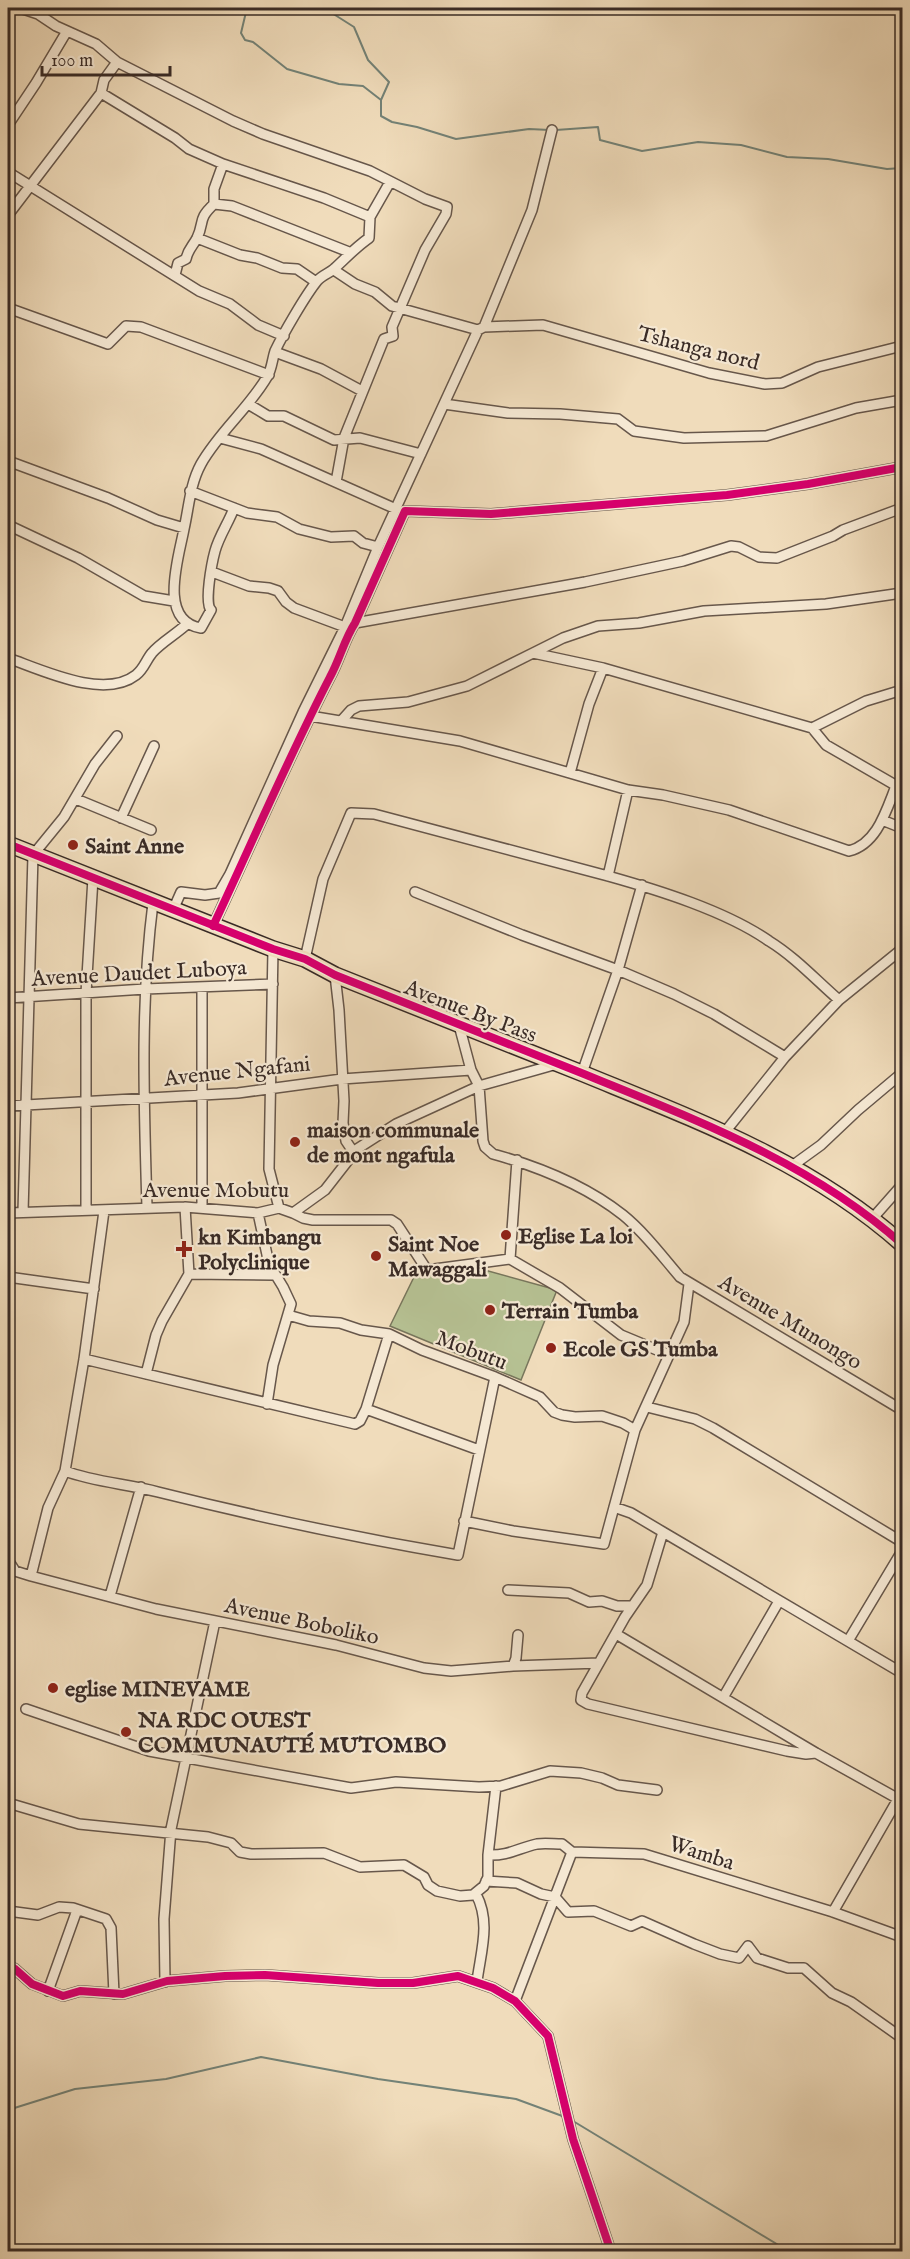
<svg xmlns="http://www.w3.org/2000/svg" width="910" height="2259" font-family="'IM FELL English',serif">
  <rect width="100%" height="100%" fill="#f0dcbb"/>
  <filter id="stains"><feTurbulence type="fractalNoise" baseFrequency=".00333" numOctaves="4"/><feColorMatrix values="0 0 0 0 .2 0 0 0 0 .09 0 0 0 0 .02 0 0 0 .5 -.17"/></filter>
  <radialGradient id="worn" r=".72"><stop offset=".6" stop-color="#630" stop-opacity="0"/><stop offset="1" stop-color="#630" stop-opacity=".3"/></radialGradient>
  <!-- park -->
  <path fill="#b6c193" stroke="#78765c" stroke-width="1.5" d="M 481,1269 L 557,1290 L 521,1380 L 390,1326 L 416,1273 Z"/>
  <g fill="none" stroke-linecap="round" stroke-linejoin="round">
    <!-- stream -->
    <path stroke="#738277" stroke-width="2" d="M 245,8 L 246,12 L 241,33 L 245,40 L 253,42 L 287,69 L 339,84 L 363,86 L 381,100
      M 324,8 L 354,27 L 368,60 L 389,82 L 381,100 L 381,116 L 392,122 L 417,127 L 456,139 L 529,129 L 550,130
      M 556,130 L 598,127 L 600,140 L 642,151 L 698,142 L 741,145 L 787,157 L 828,159 L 887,169 L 902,168
      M 8,2110 L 75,2089 L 166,2079 L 261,2057 L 378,2079 L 516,2099 L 565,2117
      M 573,2121 L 790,2252"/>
    <!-- minor casing -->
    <g stroke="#67574b" stroke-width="12">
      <path id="minor" d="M 8,8 L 20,8 L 38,14 L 56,26 L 96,44 L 117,62 L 233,121 L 263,134 L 370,171 L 425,199 L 447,207 L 446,214 L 425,250 L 392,327 L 393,336 L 384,339 L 344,438 L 336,482
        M 101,93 L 175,138 L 189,149 L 223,164 L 324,198 L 370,217
        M 8,125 L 36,83 L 67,31
        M 223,164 L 214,189 L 214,204 L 232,206 L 349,252
        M 8,172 L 199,291 L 230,304 L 258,325 L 284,336
        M 8,215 L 101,93 L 104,80 L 117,62
        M 197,238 L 240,255 L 257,258 L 282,268 L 297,269 L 316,282
        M 334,270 L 355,284 L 375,292 L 392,306 L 478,330
        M 175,275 L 178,263 L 186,259 C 188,249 193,246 197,238 C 205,221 197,220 214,204
        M 8,308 L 108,344 L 126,326 L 141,327 L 269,375
        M 484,327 L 543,325 L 709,373 L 765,384 L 782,383 L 818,367 L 902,346
        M 275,352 L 321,369 L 362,391
        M 248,404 L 268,416 L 284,416 L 334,440 L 360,438 L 421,454
        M 444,404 L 508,413 L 560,414 L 618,419 L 634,431 L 684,438 L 766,436 L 856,408 L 902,400
        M 220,438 L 261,449 L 396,509
        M 8,461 L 108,498 L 157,520 L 184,528
        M 190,491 L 247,513 L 277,517 L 299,529 L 331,537 L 354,536 L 363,543 L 378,547
        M 234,508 C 229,522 219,536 215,551 C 212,562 204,603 211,610 L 201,628 C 157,621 179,557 184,529 C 189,507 190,484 201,464 C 219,432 249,408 267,377 C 272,369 272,360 275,351 C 283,334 305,296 317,281 C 322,275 330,273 335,268 C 347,257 356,247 369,238 L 370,217 L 390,182
        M 8,525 L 78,558 L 144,596 L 174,601
        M 212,572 L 249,586 L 269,588 L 278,591 L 286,602 L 294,608 L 345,627
        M 355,623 L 585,582 L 683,561 L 731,546 L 739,547 L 759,557 L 777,558 L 833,536 L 843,530 L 902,508
        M 533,653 L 563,638 L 598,626 L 639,623 L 704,611 L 826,604 L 902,593
        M 8,658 C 42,670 104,700 136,675 C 144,669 146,660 152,653 C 160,643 178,633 188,623
        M 310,716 L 460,741 L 628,790 L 663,795 L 729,810 L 849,851 C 877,844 886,811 896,786
        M 342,720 L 351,710 L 359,706 L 408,702 L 467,686 L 533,653 L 603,668 L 812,728 L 826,745 L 902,789
        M 812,728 L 866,701 L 902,690
        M 570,773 L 589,704 L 603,668
        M 76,799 L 151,830
        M 121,818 L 154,746
        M 882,820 L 902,828
        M 608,876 L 628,790
        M 415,892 L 522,935 L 618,970 L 674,994 L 714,1014 L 785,1057
        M 173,910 L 181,892 L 205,895 L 219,893 L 230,874 L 303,712 L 345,627 L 378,547 L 478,330 L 484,327 L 532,210 L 552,130
        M 213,926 C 252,843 288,758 330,677 C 340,659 344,640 355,623 L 405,511 L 491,514 L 727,495 L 808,484 L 902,467
        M 273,949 L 269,1169 L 279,1208
        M 305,959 L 323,879 L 351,813 L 374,814 L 608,876 C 658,890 726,911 769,941 C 795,957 816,980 839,1000
        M 335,975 L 339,1010 L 344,1101 L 343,1123 L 346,1141 L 354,1153
        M 202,988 L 202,1208
        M 8,998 L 145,989 L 273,984
        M 459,1025 L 471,1070 L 479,1086 L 483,1141 L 485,1147 L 493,1154 C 540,1167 585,1185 623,1215 C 644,1232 662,1256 680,1277 L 902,1410
        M 582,1073 L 618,970 L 642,885
        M 8,1106 L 238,1093 L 342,1079 L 471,1070
        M 725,1132 L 785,1057 L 839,1000 L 902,949
        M 792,1166 L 821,1145 L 858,1110 L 902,1073
        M 147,1207 C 144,1106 140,1004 153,903
        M 86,1210 L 86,993 L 93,878
        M 23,1212 L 33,855 L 64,817 L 95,764 L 117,736
        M 8,1213 L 185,1207 L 258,1213 L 279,1208 L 293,1213 L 325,1190 L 357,1149 L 396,1124 L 479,1086 L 557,1064
        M 258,1213 L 269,1264 L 283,1287 L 291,1304 L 273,1365 L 267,1404
        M 293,1213 L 303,1218 L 313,1220 L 391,1220 L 397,1224 L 427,1270 L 510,1259 L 560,1288 L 621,1335 L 669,1355
        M 872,1219 L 902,1185
        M 510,1259 L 517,1160
        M 189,1274 L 274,1275
        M 8,1277 L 94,1289
        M 288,1315 L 309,1321 L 340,1323 L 361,1330 L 389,1334 L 422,1350 L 495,1377 L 540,1397 L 554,1412 L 562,1415 L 575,1417 L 602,1416 L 623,1423 L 635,1430
        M 84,1359 L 355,1424 L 360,1421 L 366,1409 L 389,1334
        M 146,1374 L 156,1335 L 162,1321 L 189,1274 L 185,1207
        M 647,1407 L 695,1419 L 713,1428 L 902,1542
        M 366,1409 L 479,1450
        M 65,1471 C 94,1482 128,1484 158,1492 C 258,1517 357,1538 458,1555 L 495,1377
        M 614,1507 L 631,1513 L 663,1532 L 902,1673
        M 464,1521 L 513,1531 L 604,1544 L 635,1430 L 684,1322 L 689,1284
        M 663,1532 L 647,1585 L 625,1617 L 582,1693 L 581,1700 L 588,1704 L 787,1751 L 806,1754 L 816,1753
        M 8,1560 L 15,1571 L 31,1576 L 156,1609 L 336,1645 L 424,1668 L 451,1671 L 513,1666 L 599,1663
        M 31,1576 L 48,1508 L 65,1471 L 84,1359 L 104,1211
        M 508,1590 L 569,1593 L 589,1602 L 602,1601 L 617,1606 L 632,1606
        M 110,1596 L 141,1487
        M 616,1634 L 816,1753 L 902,1801
        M 848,1641 L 902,1551
        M 513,1666 L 516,1658 L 518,1635
        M 724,1696 L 779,1601
        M 26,1709 L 149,1751 L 351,1788 L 396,1782 L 479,1787 L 501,1786 L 550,1771 L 581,1773 L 602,1778 L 618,1785 L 657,1790
        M 8,1803 L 79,1824 L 208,1837 L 231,1843 L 240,1852 L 251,1854 L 324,1853 L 360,1867 L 404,1865 L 424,1877 L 428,1885 L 437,1891 L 460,1896 L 473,1895 L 484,1886 L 488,1877 L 488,1855 L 496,1786
        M 488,1855 C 509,1856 518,1848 537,1844 C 544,1843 554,1844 562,1844 L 572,1852 L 644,1854 L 833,1912 L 902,1937
        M 486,1881 L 517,1883 L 541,1894 L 555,1897 L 568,1912 L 594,1911 L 631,1926 L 642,1921 L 694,1944 L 720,1954 L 739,1958 L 748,1946 L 757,1958 L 788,1968 L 804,1968 L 832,1993 L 851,2002 L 902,2038
        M 476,1894 C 491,1922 481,1951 477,1981
        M 8,1911 L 38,1915 L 59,1907 L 73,1908 L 106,1919 L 111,1928 L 114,1994
        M 833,1912 L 902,1792
        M 8,1965 L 15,1969 L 32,1984 L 63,1996 L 80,1991 L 123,1994 L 167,1981 L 225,1976 L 265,1975 L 378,1983 L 413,1983 L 458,1976 L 493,1988 L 515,2001 L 548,2036 L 573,2139 L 611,2252
        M 165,1982 L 164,1919 L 171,1829 L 215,1621
        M 48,1991 L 77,1910
        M 515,2001 L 572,1852"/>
    </g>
    <!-- trunk casing -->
    <g stroke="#392b26" stroke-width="18">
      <path id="trunk" d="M 8,844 L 273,949 L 305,959 L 335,975 C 418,1008 501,1041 584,1074 C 696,1120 810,1162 902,1244"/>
    </g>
    <!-- minor -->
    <use href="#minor" stroke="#f5e8d3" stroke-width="9"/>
    <!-- trunk -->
    <use href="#trunk" stroke="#f0dcbb" stroke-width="15"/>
    <!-- cycleway casing -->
    <g stroke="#f5e8d3" stroke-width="11">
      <path id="cycleway" d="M 8,844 L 273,949 L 305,959 L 335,975 C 418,1008 501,1041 584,1074 C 696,1120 810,1162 902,1244
        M 213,926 C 252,843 288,758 330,677 C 340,659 344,640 355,623 L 405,511 L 491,514 L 727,495 L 808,484 L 902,467
        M 8,1965 L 15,1969 L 32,1984 L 63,1996 L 80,1991 L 123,1994 L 167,1981 L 225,1976 L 265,1975 L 378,1983 L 413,1983 L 458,1976 L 493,1988 L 515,2001 L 548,2036 L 573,2139 L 611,2252"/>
    </g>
    <!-- cycleway -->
    <use href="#cycleway" stroke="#d6006c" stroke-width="8"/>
  </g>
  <!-- markers -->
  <g fill="#8f2418" stroke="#f5e8d3" stroke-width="2">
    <circle cx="73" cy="845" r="6"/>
    <circle cx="295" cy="1142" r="6"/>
    <circle cx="506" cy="1235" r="6"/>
    <path d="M181 1240h6v6h6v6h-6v6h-6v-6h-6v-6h6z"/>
    <circle cx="376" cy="1256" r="6"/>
    <circle cx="490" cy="1310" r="6"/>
    <circle cx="551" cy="1348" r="6"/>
    <circle cx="53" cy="1688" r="6"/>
    <circle cx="126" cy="1732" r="6"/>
  </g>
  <g text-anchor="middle" stroke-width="4.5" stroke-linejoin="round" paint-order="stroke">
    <!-- street labels -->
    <g font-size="22" fill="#392b26" stroke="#f5e8d3">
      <text transform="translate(699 347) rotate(14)" y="8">Tshanga nord</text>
      <text transform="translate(139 972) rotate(-3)" y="8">Avenue Daudet Luboya</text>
      <text transform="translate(471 1010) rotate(21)" y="8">Avenue By Pass</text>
      <text transform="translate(237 1070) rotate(-6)" y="8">Avenue Ngafani</text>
      <text x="216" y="1197">Avenue Mobutu</text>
      <text transform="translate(791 1321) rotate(31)" y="8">Avenue Munongo</text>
      <text transform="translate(472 1349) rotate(21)" y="8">Mobutu</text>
      <text transform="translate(302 1620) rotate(12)" y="8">Avenue Boboliko</text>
      <text transform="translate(702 1852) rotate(18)" y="8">Wamba</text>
    </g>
    <!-- poi labels -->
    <g font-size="22" font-weight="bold" fill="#392b26" stroke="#f5e8d3" text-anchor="start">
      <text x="85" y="853">Saint Anne</text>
      <text x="307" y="1137">maison communale<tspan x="307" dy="25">de mont ngafula</tspan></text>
      <text x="518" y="1243">Eglise La loi</text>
      <text x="198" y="1244">kn Kimbangu<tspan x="198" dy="25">Polyclinique</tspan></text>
      <text x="388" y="1251">Saint Noe<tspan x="388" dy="25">Mawaggali</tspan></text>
      <text x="502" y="1318">Terrain Tumba</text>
      <text x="563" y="1356">Ecole GS Tumba</text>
      <text x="65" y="1696">eglise MINEVAME</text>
      <text x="138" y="1727">NA RDC OUEST<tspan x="138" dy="25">COMMUNAUTÉ MUTOMBO</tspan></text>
    </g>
  </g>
  <!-- margin -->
  <rect width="910" height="2259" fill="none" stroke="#f0dcbb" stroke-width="30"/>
  <rect x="9" y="9" width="892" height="2241" fill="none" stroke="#392b26" stroke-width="3"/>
  <rect x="15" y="15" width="880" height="2229" fill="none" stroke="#392b26" stroke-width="1.5"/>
  <!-- scale -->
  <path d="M42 66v9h128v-9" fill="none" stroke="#392b26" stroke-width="3"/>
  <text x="51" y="66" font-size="18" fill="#392b26" stroke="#f5e8d3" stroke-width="4.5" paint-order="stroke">100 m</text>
  <rect width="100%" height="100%" filter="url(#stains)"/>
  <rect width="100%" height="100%" fill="url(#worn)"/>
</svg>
